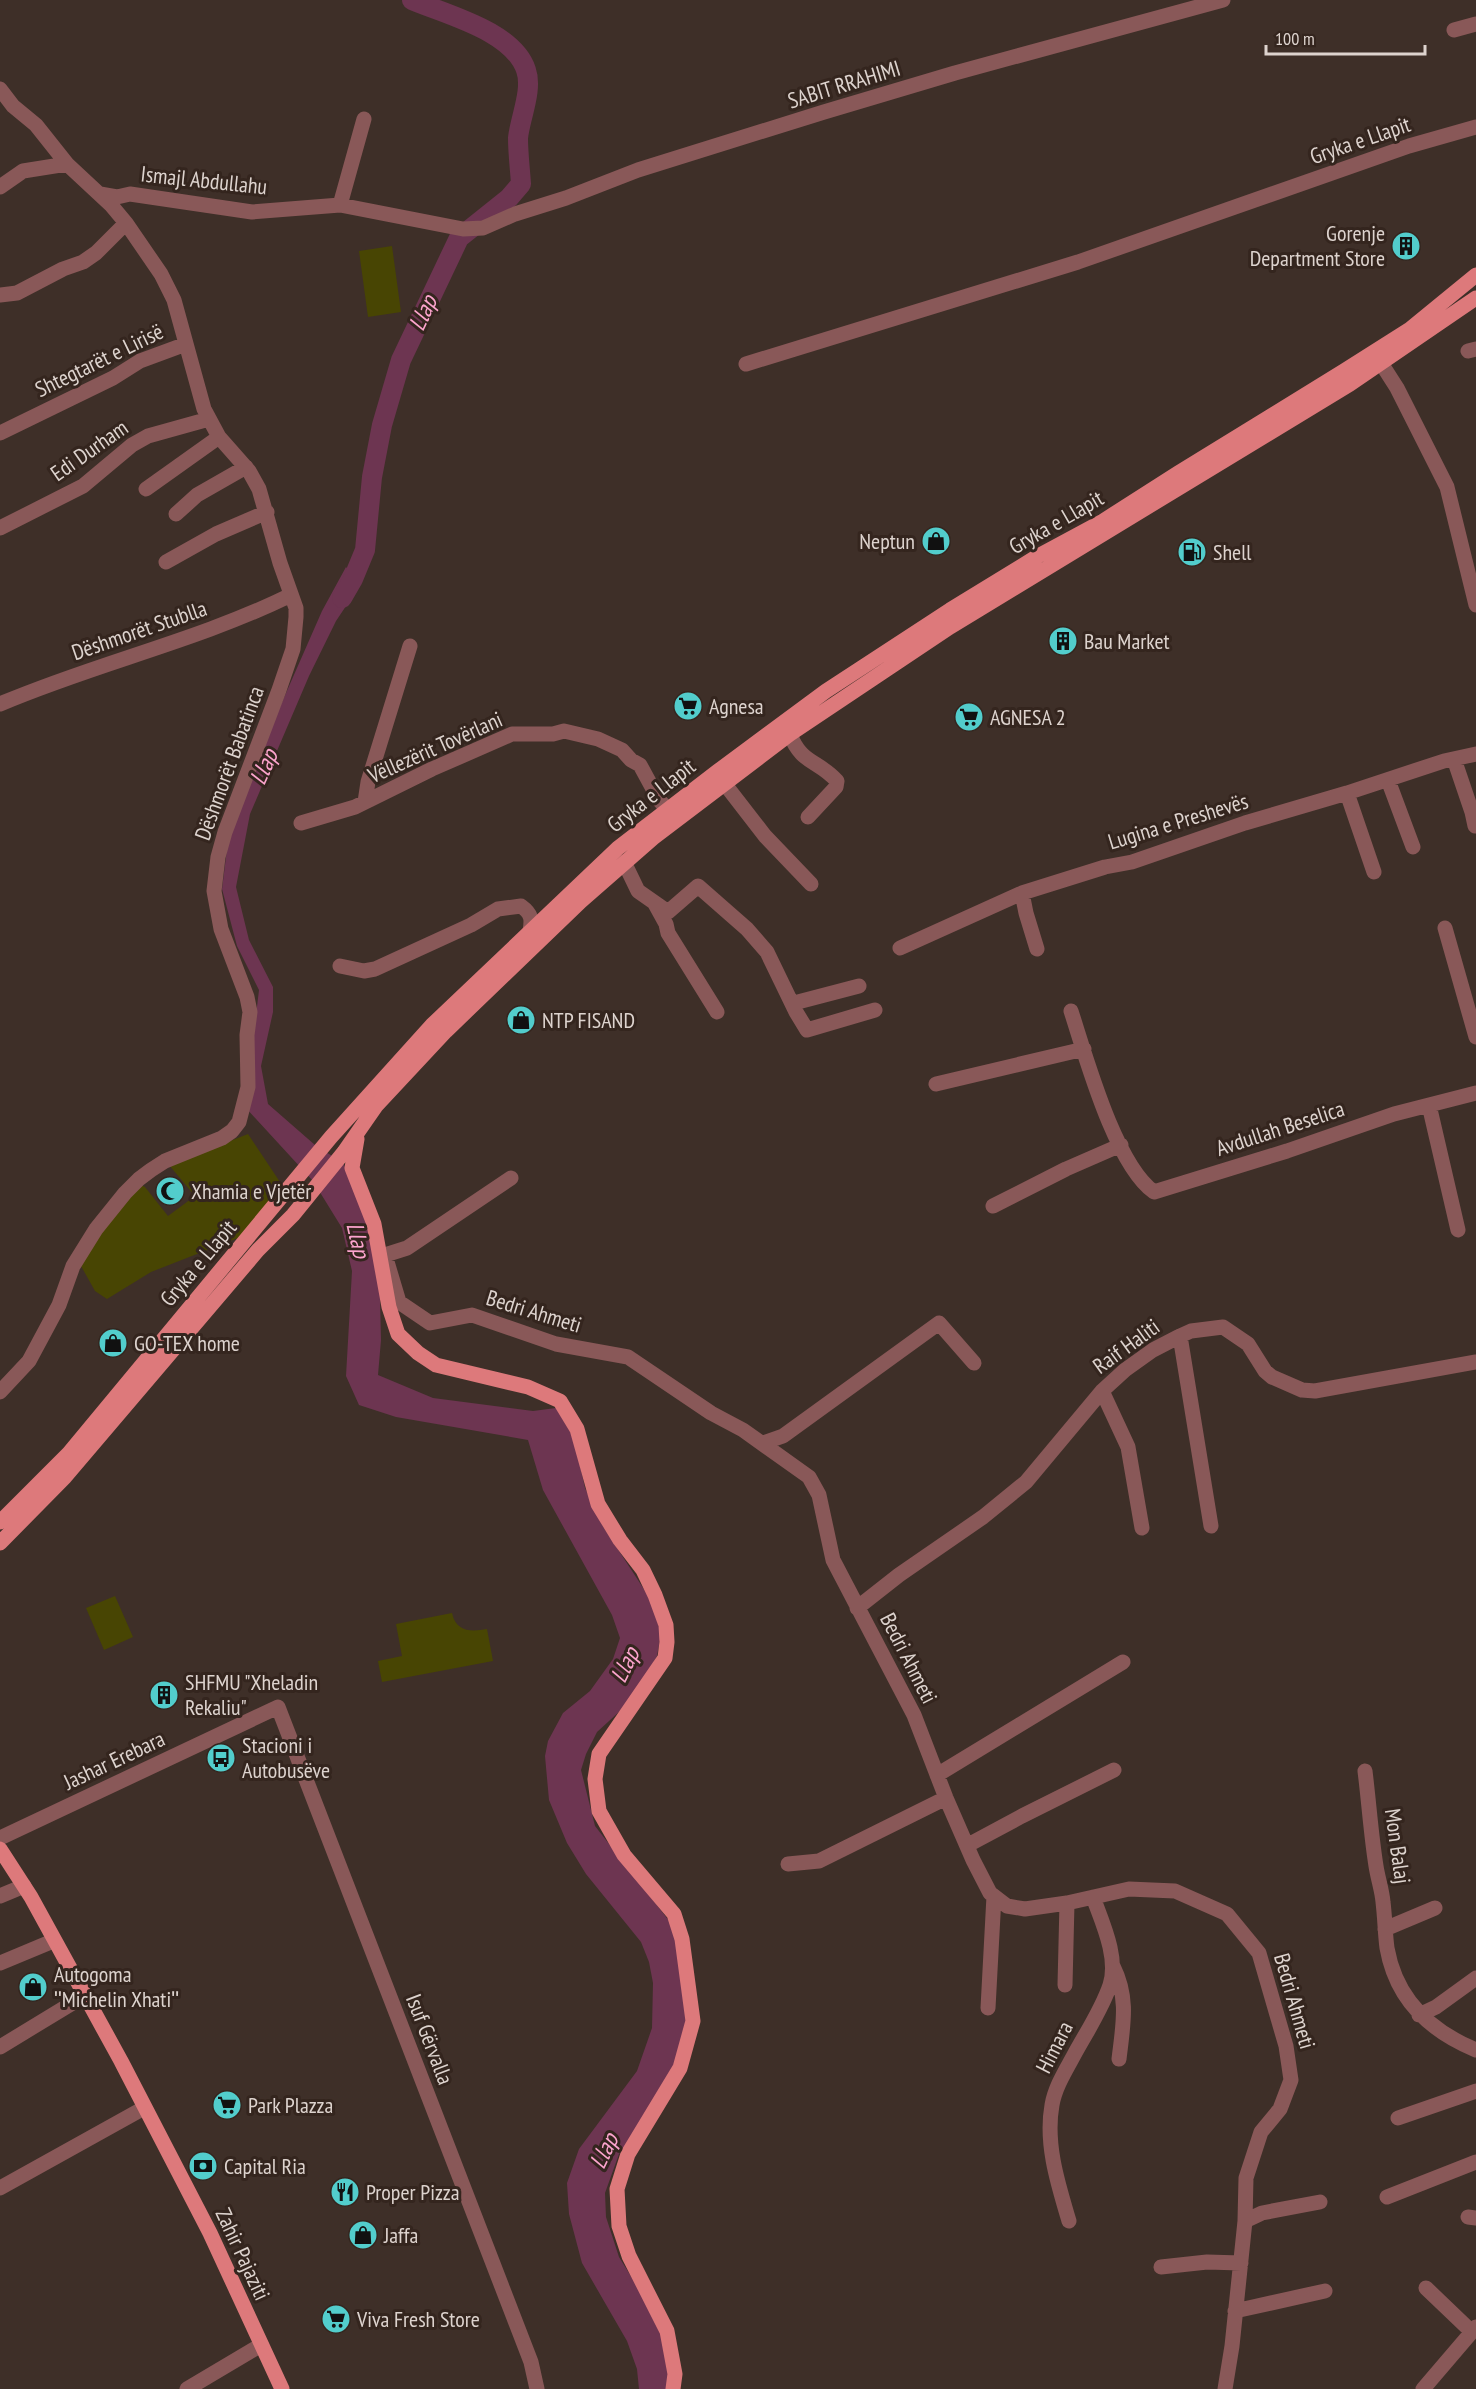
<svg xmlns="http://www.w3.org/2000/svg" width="1476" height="2389" font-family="'PT Sans Narrow',sans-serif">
  <rect width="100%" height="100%" fill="#3e2f28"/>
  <!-- green -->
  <path fill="#484503" d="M 392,246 L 401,312 L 368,317 L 359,251 Z
    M 248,1134 L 284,1188 L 248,1234 L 151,1272 L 107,1299 L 95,1291 L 81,1266 L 87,1249 L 141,1185 L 145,1187 L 168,1216 L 195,1196 L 169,1165 Z
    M 115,1596 L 133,1637 L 104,1650 L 86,1608 Z
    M 452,1613 C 456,1632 471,1632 487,1629 L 493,1661 L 382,1682 L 378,1661 L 402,1656 L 396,1624 Z"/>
  <!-- water -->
  <path fill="#6d3551" d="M 346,567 L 360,585 L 336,621 L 309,676 L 250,814 L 236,887 L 249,940 L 273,987 L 273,1012 L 261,1066 L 268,1104 L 315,1145 L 343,1163 L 369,1214 L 379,1258 L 381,1340 L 378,1375 L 433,1398 L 533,1411 L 556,1408 L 574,1438 L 585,1488 L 604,1528 L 651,1600 L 661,1634 L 657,1656 L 632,1700 L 597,1732 L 586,1754 L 581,1770 L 595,1826 L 677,1931 L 691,2027 L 661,2100 L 619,2154 L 605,2193 L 606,2217 L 619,2257 L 650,2307 L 667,2347 L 670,2389 L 639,2389 L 637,2369 L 627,2341 L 582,2263 L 569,2214 L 567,2183 L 579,2149 L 637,2071 L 652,2028 L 653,1983 L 649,1962 L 641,1942 L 586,1874 L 567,1843 L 549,1800 L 545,1756 L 548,1741 L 563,1713 L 590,1691 L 613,1659 L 620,1638 L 612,1615 L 543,1490 L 528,1440 L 396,1417 L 359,1405 L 346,1376 L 352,1271 L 342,1228 L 313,1181 L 245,1107 L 259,990 L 237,946 L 222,889 L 227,849 L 239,809 L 268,734 L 322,611 Z"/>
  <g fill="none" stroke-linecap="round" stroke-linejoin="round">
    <!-- river -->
    <path stroke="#6d3551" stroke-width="20" d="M 342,598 L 353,579 L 365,550 L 372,477 L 382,425 L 401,360 L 459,238 L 509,198 L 521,184 C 520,169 518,153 518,138 C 520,118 533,90 526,70 C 513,31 447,15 412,0"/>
    <!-- minor -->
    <path stroke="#895858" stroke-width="15" d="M 1454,30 L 1476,24
      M 0,89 L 13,106 L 36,125 L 67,164 L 111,205 L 126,223 L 161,274 L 174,300 L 204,409 L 219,437 L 249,471 L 259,489 L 280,563 L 296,608 L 296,617 L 293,649 L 279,690 L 225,832 L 218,857 L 214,891 L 221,929 L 247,997 L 250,1012 L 247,1035 L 248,1087 L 239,1122 L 232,1131 L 222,1138 L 165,1161 L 151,1170 L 139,1179 L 125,1193 L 96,1229 L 73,1266 L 59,1305 L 29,1361 L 0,1392
      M 0,187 L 23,171 L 67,164
      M 100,194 L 117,197 L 130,194 L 252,212 L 340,205 L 463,229 L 483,228 L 515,214 L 566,198 L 638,170 L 824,112 L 955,73 L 1223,0
      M 340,205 L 364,119
      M 0,295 L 17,293 L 63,269 L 83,262 L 96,253 L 126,223
      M 1468,351 L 1476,349
      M 1381,363 L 1397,388 L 1447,487 L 1476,605
      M 746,364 L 1078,262 L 1409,146 L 1476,127
      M 0,433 L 113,378 L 140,361 L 186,344
      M 146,489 L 219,437
      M 176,514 L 197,495 L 246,467
      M 0,528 L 83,486 L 132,445 L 148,436 L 209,419
      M 166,562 L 216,534 L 267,512
      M 0,704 C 96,663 197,641 291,595
      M 790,734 C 801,764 818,760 837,781 L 836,787 L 808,817
      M 1454,759 L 1472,812 L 1475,826
      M 1388,780 L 1413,847
      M 724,783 L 765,836 L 811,884
      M 1347,793 L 1374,872
      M 365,802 L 368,782 L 410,646
      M 301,823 L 355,807 L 432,769 L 512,734 L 553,734 L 564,731 L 598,739 L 622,750 L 631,760 L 640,765 L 659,800 L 668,810
      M 624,862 L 638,891 L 668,912 L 698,886 L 747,929 L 767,952 L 796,1012 L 807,1030 L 875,1010
      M 1022,893 L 1026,913 L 1037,949
      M 655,904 L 666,924 L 668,933 L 717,1012
      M 1445,928 L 1476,1037
      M 900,948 L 1022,893 L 1105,867 L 1132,862 L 1245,823 L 1347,793 L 1444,761 L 1476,754
      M 340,966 L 364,971 L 375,969 L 471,925 L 498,909 L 521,906 C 532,914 532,919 530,931
      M 794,1003 L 859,986
      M 1071,1011 C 1086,1057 1115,1164 1154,1192 L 1287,1151 L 1394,1114 L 1476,1093
      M 936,1084 L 1084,1049
      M 1429,1105 L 1458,1230
      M 511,1178 L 407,1248 L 385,1255 L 399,1302 L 430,1323 L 472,1315 L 556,1344 L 628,1357 L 711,1413 L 743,1430 L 809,1477 L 819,1495 L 833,1560 L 914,1715 L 946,1798 L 973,1860 L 990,1893 L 999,1900 L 1007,1906 L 1025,1909 L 1067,1903 L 1129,1889 L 1175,1891 L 1227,1914 L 1259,1953 L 1286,2046 L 1291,2080 L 1280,2109 L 1261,2132 L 1246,2178 L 1245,2221 L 1232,2346 L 1225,2389
      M 993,1206 L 1066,1169 L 1121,1145
      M 1180,1336 L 1211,1526
      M 1102,1391 L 1128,1447 L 1142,1528
      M 763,1443 L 783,1436 L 939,1323 L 974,1363
      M 857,1608 L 899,1575 L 983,1517 L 1026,1482 L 1102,1391 L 1125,1370 L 1153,1350 L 1180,1336 L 1191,1331 L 1223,1327 L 1248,1344 L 1265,1371 L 1272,1377 L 1302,1390 L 1315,1391 L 1476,1362
      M 1365,1771 C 1369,1803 1371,1835 1376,1866 C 1378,1879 1382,1890 1383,1902 C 1385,1918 1385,1933 1387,1948 C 1396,1999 1430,2031 1476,2050
      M 937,1775 L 1123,1662
      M 0,1838 L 278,1707 L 531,2362 L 537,2389
      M 968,1845 L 1022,1816 L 1114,1770
      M 788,1864 L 819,1861 L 946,1798
      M 0,1896 L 24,1886
      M 1385,1929 L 1435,1908
      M 0,1963 L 53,1941
      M 1113,1966 C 1129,1998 1123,2025 1119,2059
      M 1065,1985 L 1067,1903
      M 988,2008 L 994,1896
      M 1419,2015 L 1436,2007 L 1476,1978
      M 0,2047 L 84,1996
      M 1398,2118 L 1476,2091
      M 0,2188 L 144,2108
      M 1387,2197 L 1476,2162
      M 1468,2217 L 1476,2218
      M 1069,2221 C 1058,2184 1045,2144 1052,2105 C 1055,2087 1066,2070 1074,2055 C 1086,2033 1102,2009 1110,1985 C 1119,1958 1102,1922 1093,1897
      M 1245,2221 L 1262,2213 L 1320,2202
      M 1161,2267 L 1207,2262 L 1241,2263
      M 1426,2288 L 1471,2331
      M 1235,2311 L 1325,2291
      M 187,2389 L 261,2345
      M 1423,2389 L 1476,2327"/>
    <!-- major -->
    <path stroke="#dd797b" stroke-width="15" d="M 357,1139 L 352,1168 L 374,1224 L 389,1307 L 398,1334 L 418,1353 L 436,1365 L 528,1387 L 560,1401 L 577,1429 L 598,1504 L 620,1540 L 643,1570 L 655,1595 L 666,1625 L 667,1642 L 665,1658 L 599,1754 L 595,1779 L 599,1811 L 624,1855 L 674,1914 L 682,1939 L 693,2021 L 680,2068 L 628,2154 L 617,2189 L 619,2226 L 629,2256 L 667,2331 L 675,2374 L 673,2389
      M 0,1522 L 69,1453 L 331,1137 L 432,1025 L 618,848 L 718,771 L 826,691 L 950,610 L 1038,556 L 1103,521 L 1178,473 L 1344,371 L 1410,329 L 1476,275
      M 0,1543 L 65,1477 L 258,1250 L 293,1215 L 344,1152 L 376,1106 L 446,1031 L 581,901 L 653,838 L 790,734 L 950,627 L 1350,384 L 1476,298
      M 0,1849 L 31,1897 L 121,2061 L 210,2233 L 282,2389"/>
  </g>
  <!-- icons -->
  <defs>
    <g id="building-disc" transform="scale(1.5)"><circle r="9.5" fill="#52cdcc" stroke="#34251e"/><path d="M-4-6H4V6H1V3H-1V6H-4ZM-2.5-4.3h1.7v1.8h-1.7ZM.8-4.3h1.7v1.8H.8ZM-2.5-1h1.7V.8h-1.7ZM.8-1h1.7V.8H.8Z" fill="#111"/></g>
    <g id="shop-disc" transform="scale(1.5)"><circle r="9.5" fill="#52cdcc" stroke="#34251e"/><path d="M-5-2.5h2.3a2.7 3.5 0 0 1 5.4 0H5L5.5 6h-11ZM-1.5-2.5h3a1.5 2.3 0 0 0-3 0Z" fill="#111"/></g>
    <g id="fuel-disc" transform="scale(1.5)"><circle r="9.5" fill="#52cdcc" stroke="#34251e"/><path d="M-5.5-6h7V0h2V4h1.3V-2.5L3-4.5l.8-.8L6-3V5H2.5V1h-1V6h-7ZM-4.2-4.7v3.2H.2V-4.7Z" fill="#111"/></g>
    <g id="supermarket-disc" transform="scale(1.5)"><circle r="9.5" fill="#52cdcc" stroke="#34251e"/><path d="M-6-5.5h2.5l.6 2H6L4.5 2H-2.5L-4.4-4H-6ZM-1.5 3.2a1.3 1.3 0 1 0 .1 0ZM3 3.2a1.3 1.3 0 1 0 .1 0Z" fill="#111"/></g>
    <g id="mosque-disc" transform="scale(1.5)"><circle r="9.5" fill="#52cdcc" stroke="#34251e"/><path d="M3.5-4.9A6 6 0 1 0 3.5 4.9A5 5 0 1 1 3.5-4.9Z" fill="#111"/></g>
    <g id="bus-disc" transform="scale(1.5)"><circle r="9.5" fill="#52cdcc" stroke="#34251e"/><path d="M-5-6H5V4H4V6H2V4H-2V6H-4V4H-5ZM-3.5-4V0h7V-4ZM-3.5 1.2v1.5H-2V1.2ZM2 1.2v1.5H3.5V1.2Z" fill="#111"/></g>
    <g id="bank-disc" transform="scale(1.5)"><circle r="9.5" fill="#52cdcc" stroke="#34251e"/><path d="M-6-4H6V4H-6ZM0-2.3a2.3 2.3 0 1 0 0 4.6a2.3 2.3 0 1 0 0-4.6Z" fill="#111"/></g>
    <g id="restaurant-disc" transform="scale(1.5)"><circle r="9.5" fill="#52cdcc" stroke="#34251e"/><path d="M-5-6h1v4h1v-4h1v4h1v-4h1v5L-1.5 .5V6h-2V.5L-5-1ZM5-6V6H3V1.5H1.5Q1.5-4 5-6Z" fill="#111"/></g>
  </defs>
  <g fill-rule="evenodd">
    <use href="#building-disc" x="1406" y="246"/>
    <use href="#shop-disc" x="936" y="541"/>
    <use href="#fuel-disc" x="1192" y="552"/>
    <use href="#building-disc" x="1063" y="641"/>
    <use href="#supermarket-disc" x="688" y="706"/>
    <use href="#supermarket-disc" x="969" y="717"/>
    <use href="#shop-disc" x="521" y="1020"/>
    <use href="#mosque-disc" x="170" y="1191"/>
    <use href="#shop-disc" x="113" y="1343"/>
    <use href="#building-disc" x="164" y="1695"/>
    <use href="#bus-disc" x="221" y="1758"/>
    <use href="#shop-disc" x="33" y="1987"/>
    <use href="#supermarket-disc" x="227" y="2105"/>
    <use href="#bank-disc" x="203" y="2166"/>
    <use href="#restaurant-disc" x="345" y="2192"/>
    <use href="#shop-disc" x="363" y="2235"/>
    <use href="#supermarket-disc" x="336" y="2319"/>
  </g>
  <g text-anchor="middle" stroke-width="6" stroke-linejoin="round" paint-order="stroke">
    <!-- street labels -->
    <g font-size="22" fill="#ddd3ce" stroke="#34251e">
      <text transform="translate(844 84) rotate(-17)" y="8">SABIT RRAHIMI</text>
      <text transform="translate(1360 140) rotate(-19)" y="8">Gryka e Llapit</text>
      <text transform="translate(204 180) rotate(6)" y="8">Ismajl Abdullahu</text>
      <text transform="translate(99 360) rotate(-26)" y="8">Shtegtarët e Lirisë</text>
      <text transform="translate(89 450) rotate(-35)" y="8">Edi Durham</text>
      <text transform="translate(1056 522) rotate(-30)" y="8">Gryka e Llapit</text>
      <text transform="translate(139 630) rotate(-19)" y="8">Dëshmorët Stublla</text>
      <text transform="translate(435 747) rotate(-24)" y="8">Vëllezërit Tovërlani</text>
      <text transform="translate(229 763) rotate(-70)" y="8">Dëshmorët Babatinca</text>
      <text transform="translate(651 795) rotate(-38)" y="8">Gryka e Llapit</text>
      <text transform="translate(1178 821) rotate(-17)" y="8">Lugina e Preshevës</text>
      <text transform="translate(1280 1128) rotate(-18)" y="8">Avdullah Beselica</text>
      <text transform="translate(198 1263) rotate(-50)" y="8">Gryka e Llapit</text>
      <text transform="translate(534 1311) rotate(17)" y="8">Bedri Ahmeti</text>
      <text transform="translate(1126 1346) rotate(-36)" y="8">Raif Haliti</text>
      <text transform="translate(909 1658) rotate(63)" y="8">Bedri Ahmeti</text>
      <text transform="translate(114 1760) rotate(-25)" y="8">Jashar Erebara</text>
      <text transform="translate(1398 1846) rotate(82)" y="8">Mon Balaj</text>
      <text transform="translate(1295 2001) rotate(74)" y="8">Bedri Ahmeti</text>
      <text transform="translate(430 2039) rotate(69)" y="8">Isuf Gërvalla</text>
      <text transform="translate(1054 2047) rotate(-63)" y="8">Himara</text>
      <text transform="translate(243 2254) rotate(65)" y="8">Zahir Pajaziti</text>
    </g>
    <!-- poi labels -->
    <g font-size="22" fill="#ddd3ce" stroke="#34251e" text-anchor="start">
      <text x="1385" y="241" text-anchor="end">Gorenje<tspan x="1385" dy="25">Department Store</tspan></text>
      <text x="915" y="549" text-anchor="end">Neptun</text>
      <text x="1213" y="560">Shell</text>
      <text x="1084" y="649">Bau Market</text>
      <text x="709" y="714">Agnesa</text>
      <text x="990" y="725">AGNESA 2</text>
      <text x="542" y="1028">NTP FISAND</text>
      <text x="191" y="1199">Xhamia e Vjetër</text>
      <text x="134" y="1351">GO-TEX home</text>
      <text x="185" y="1690">SHFMU "Xheladin<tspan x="185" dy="25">Rekaliu"</tspan></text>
      <text x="242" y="1753">Stacioni i<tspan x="242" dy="25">Autobusëve</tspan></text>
      <text x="54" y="1982">Autogoma<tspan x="54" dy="25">ʺMichelin Xhatiʺ</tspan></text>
      <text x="248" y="2113">Park Plazza</text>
      <text x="224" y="2174">Capital Ria</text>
      <text x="366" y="2200">Proper Pizza</text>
      <text x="384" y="2243">Jaffa</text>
      <text x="357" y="2327">Viva Fresh Store</text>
    </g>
    <!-- water labels -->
    <g font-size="24" font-style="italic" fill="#fca4cd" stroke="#34251e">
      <text transform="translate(423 313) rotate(-65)" y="8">Llap</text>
      <text transform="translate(264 767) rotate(-66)" y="8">Llap</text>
      <text transform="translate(358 1240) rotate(77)" y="8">Llap</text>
      <text transform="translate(625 1665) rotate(-64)" y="8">Llap</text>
      <text transform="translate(604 2151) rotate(-64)" y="8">Llap</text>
    </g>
  </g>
  <!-- scale -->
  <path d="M1266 45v9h159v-9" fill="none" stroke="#ddd3ce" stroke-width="3"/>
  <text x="1275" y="45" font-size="18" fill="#ddd3ce" stroke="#34251e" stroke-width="4.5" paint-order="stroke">100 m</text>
</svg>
